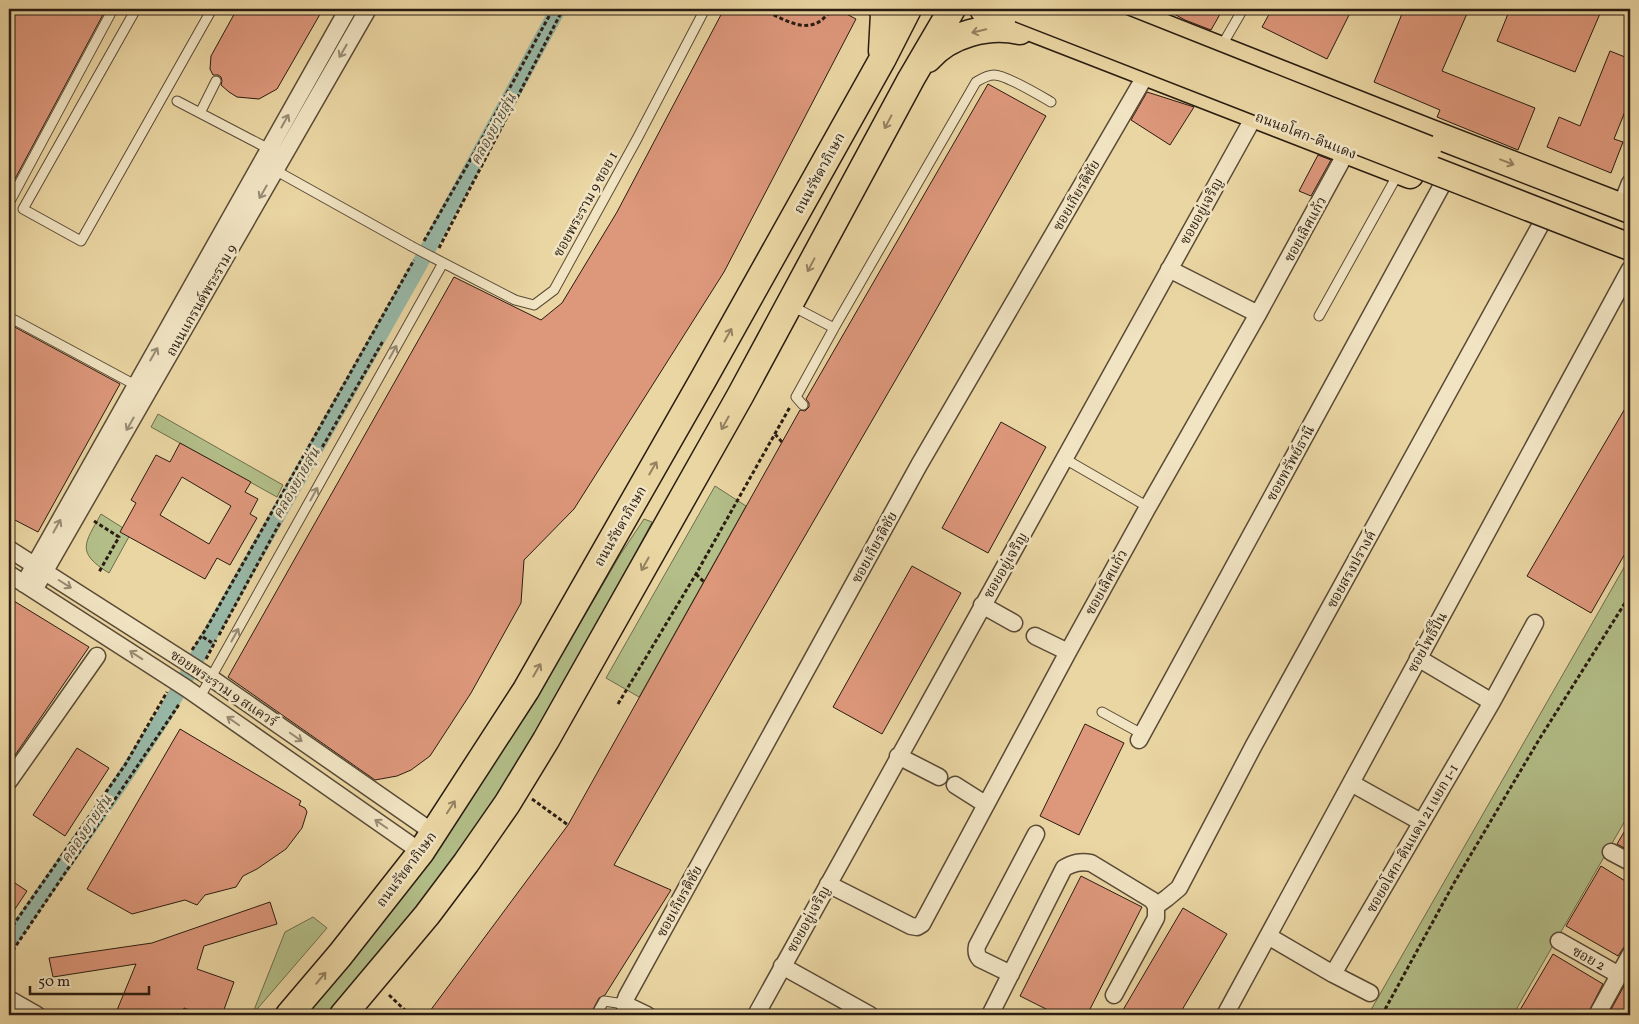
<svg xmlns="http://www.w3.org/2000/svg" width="1639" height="1024" font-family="Vollkorn,'Noto Serif Thai',serif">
  <rect width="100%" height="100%" fill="#ead6a3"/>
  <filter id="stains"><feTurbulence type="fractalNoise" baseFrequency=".004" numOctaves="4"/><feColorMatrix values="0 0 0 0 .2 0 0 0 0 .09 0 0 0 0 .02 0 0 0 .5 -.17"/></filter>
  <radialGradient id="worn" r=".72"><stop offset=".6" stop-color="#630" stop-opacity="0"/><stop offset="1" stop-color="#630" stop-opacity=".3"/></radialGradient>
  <!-- green -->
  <path fill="#b3be88" stroke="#6e6d4c" d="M 158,414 L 283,485 L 277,497 L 151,427 Z
    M 715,486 L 746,506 L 639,697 L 606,678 Z
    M 101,514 L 131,533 L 109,573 C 75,552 85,543 101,514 Z
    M 644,519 L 652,522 L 593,634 L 536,735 L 435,889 L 370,970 L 328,1015 L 305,1015 L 378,929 L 457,822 L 567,646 L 620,555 Z
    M 1630,557 L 1630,812 L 1513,1015 L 1368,1015 Z
    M 313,917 L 327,928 L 252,1015 L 285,932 Z"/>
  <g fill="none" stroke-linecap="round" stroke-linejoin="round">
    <!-- canal -->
    <path stroke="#98b9a8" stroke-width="16" d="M 9,942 L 121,782 L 164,716 L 417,269 L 558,9"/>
  </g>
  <!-- building -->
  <path fill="#dd977b" stroke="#2a1c11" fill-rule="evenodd" d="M 9,9 L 106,9 L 9,190 Z
    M 237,9 L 323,9 L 277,89 L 259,99 L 237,97 L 229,92 L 221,85 L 222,81 L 221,77 L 218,75 L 213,75 L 210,69 L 211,56 Z
    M 724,9 L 837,9 L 856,19 L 724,272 L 574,509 L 524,560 L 521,603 L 471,693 L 430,756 L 411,770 L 397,776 L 375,780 L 228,677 L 454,277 L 541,320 L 562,303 L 617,212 Z
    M 1165,9 L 1223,9 L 1211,30 L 1185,20 Z
    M 1272,9 L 1352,9 L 1327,59 L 1262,27 Z
    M 1404,9 L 1469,9 L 1442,71 L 1535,108 L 1518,150 L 1437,117 L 1440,110 L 1374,82 Z
    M 1510,9 L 1602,9 L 1575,72 L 1497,41 Z
    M 1610,51 L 1630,59 L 1630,99 L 1614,139 L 1623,142 L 1611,173 L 1547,147 L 1559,117 L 1580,126 Z
    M 988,84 L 1046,116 L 924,331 L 614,865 L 671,890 L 605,995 L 599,998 L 590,1015 L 427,1015 L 568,825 L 800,410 L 805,411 L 809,407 L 809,403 L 806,399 Z
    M 1147,92 L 1194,107 L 1170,145 L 1131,120 Z
    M 1318,155 L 1331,160 L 1311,196 L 1299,191 Z
    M 9,324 L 120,384 L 38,532 L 9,517 Z
    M 1630,400 L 1630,545 L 1591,613 L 1527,576 Z
    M 1001,422 L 1046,447 L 988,553 L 942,528 Z
    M 180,443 L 251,482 L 245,492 L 258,499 L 250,514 L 257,518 L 230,565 L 217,558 L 205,579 L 120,532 L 136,503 L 131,500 L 156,455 L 170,462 ZM 182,477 L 231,506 L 209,544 L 160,515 Z
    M 912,566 L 961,593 L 882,734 L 833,707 Z
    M 9,598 L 89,647 L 9,764 Z
    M 1085,724 L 1124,743 L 1079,835 L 1040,816 Z
    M 180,729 L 301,801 L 299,805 L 305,808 L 307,812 L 302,828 L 286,849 L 257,869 L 243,876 L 236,887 L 205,895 L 197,905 L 185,900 L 132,914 L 87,889 Z
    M 77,748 L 109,768 L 65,836 L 33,815 Z
    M 1630,822 L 1630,851 L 1617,844 Z
    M 1601,866 L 1630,884 L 1630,945 L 1624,947 L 1618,956 L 1566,926 Z
    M 1081,876 L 1142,907 L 1087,1015 L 1058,1015 L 1020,996 Z
    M 9,879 L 27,891 L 9,918 Z
    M 270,902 L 277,924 L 204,946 L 197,969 L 234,982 L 222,1015 L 203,1015 L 184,1008 L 181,1015 L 115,1015 L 136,964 L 53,977 L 49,958 L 152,943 Z
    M 1183,908 L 1227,934 L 1179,1015 L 1120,1015 Z
    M 1553,954 L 1603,984 L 1587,1015 L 1517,1015 Z
    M 1630,975 L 1630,1015 L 1608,1015 Z"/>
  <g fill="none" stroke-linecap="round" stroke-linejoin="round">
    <!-- lane casing -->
    <g stroke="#5a4a36" stroke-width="11">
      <path id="lane" d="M 136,9 L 23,209 L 81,241 L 212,9
        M 1221,47 L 1243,9
        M 177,101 L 269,149
        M 200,113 L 216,81
        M 273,169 L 411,246
        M 9,203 L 113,9
        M 432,257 L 515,300 L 534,305 L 554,290 L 638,137 L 705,9
        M 790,305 L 834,328 L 796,397 L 803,405
        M 1319,316 L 1398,174
        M 9,317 L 139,387
        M 834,328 L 976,82 C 981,79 987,75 994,75 C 1006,75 1039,95 1051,102
        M 1065,459 L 1148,507
        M 200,697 L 443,263
        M 1102,712 L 1142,734
        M 596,1015 L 604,1001 L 624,1004"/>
    </g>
    <!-- street casing -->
    <g stroke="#5a4a36" stroke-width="19">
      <path id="street" d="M 1621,206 L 1630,183
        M 1169,269 L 1258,314
        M 9,549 L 211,678 L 434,833
        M 9,574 L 186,688 L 421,852
        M 24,584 L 348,9
        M 34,590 L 368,9
        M 982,605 L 1014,623
        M 1035,636 L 1068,652
        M 1418,658 L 1492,702 L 1535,623
        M 1139,740 L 1441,187
        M 898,756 L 939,777
        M 9,781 L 97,656
        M 1351,783 L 1421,822
        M 955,785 L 985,804
        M 1611,852 L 1630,862
        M 828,884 L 911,926 L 917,927 L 922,924 L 1068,652 L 1148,507 L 1258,314 L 1347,151
        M 1156,906 L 1167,898 L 1179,888 L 1254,745 L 1540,226
        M 1268,936 L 1333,974 L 1370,993
        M 1559,941 L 1619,975
        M 782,966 L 870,1015
        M 1011,974 L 980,959 C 976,955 976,951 977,946 L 1036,834
        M 1333,974 L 1492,702
        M 9,999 L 37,1015
        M 647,1015 L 624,1004 L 627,996 L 919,465 L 1147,73
        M 756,1015 L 1255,115
        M 990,1015 L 1064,868 C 1073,863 1080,861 1091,863 L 1152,900 L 1156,906 L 1156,918 L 1114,995
        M 1225,1015 L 1630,269
        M 1597,1015 L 1630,955"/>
    </g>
    <!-- primary casing -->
    <g stroke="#2a1c11" stroke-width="29">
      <path id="primary" d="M 983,9 L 1410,175
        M 1117,9 L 1426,131 L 1630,210
        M 882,51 L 884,14 L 882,9
        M 928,59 C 949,34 989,24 1020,31
        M 289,1015 L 340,955 L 421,852 L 526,690 L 704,378 L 882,60 L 908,9
        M 343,1015 L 427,915 L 466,863 L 507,804 L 546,740 L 740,396 L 911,79 L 952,9"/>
    </g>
    <!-- path -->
    <path stroke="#2a1c11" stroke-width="3" stroke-dasharray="4 2.5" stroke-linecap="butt" d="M 762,9 C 787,21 813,39 831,9
      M 424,241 L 468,164 L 553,9
      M 439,248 L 563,9
      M 775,434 L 782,442
      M 94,521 L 119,537 L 99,572
      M 696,574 L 704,582
      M 219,635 L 296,493 L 383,341
      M 203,637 L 214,644
      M 192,650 L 206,629 L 414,260
      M 206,659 L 216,640
      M 618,704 L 696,574 L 790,407
      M 532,799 L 568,825
      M 9,931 L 125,765 L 167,692
      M 9,956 L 180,703
      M 389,995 L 410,1015
      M 1382,1015 L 1454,883 L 1540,738 L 1630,595"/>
    <!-- lane -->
    <use href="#lane" stroke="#f1e4c3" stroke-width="9"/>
    <!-- street -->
    <use href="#street" stroke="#f1e4c3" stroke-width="16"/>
    <!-- primary -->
    <use href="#primary" stroke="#ead6a3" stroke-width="26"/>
    <!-- lane-bridge casing -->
    <g stroke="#5a4a36" stroke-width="11" stroke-linecap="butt">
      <path id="lane-bridge" d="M 411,246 L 432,257"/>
    </g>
    <!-- primary-bridge casing -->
    <g stroke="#2a1c11" stroke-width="29" stroke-linecap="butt">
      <path id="primary-bridge" d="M 1020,9 L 1630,247
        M 1075,9 L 1428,149"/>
    </g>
    <!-- lane-bridge -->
    <use href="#lane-bridge" stroke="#f1e4c3" stroke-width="9"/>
    <!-- primary-bridge -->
    <use href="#primary-bridge" stroke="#ead6a3" stroke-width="26"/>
  </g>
  <!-- one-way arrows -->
  <defs><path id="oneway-shaft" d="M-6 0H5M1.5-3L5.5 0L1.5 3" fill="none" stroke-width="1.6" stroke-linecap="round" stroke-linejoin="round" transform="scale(1.25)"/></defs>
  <g stroke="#948261">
    <use href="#oneway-shaft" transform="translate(979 31) rotate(166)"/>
    <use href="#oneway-shaft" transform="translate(888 122) rotate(118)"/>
    <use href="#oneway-shaft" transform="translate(1507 162) rotate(21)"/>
    <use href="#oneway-shaft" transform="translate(811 265) rotate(118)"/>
    <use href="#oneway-shaft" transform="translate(728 335) rotate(-61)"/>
    <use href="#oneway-shaft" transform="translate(725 423) rotate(119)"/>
    <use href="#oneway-shaft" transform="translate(653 468) rotate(-60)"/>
    <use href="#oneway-shaft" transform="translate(645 564) rotate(119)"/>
    <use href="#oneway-shaft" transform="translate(537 670) rotate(-60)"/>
    <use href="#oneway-shaft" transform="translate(451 807) rotate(-57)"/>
    <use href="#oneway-shaft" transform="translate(321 978) rotate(-50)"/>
  </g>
  <g stroke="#978a73">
    <use href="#oneway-shaft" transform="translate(343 51) rotate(120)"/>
    <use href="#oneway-shaft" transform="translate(285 121) rotate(-61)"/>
    <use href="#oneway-shaft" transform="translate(263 192) rotate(120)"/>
    <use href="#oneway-shaft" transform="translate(393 352) rotate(-61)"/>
    <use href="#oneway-shaft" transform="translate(154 354) rotate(-60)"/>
    <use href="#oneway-shaft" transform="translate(130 424) rotate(120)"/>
    <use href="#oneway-shaft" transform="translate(314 494) rotate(-61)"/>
    <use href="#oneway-shaft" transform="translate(57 526) rotate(-61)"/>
    <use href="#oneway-shaft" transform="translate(65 584) rotate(32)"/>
    <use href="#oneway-shaft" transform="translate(235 635) rotate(-61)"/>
    <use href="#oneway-shaft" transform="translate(136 655) rotate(-147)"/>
    <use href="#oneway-shaft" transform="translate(233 721) rotate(-145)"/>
    <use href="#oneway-shaft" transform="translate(296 737) rotate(35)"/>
    <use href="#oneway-shaft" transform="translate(381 824) rotate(-145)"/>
  </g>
  <g text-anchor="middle" stroke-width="5" stroke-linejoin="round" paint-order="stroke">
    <!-- street labels -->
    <g font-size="14" fill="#2a1c11" stroke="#f1e4c3">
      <text transform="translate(1306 135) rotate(21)" y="5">ถนนอโศก-ดินแดง</text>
      <text transform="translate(819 173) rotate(-61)" y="5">ถนนรัชดาภิเษก</text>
      <text transform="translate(1076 195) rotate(-60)" y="5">ซอยเกียรติชัย</text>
      <text transform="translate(585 204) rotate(-61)" y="5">ซอยพระราม 9 ซอย 1</text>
      <text transform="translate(1201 211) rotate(-61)" y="5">ซอยอยู่เจริญ</text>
      <text transform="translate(1305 229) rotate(-61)" y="5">ซอยเลิศแก้ว</text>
      <text transform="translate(201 300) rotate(-60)" y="5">ถนนแกรนด์พระราม 9</text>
      <text transform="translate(1290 463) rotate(-61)" y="5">ซอยทรัพย์ธานี</text>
      <text transform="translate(620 526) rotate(-60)" y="5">ถนนรัชดาภิเษก</text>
      <text transform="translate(874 547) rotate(-61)" y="5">ซอยเกียรติชัย</text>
      <text transform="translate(1005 565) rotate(-60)" y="5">ซอยอยู่เจริญ</text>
      <text transform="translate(1351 569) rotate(-61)" y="5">ซอยสรงปรางค์</text>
      <text transform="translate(1106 582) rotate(-61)" y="5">ซอยเลิศแก้ว</text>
      <text transform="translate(1427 642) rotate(-61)" y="5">ซอยโพธิ์ปั้น</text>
      <text transform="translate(224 688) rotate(34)" y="5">ซอยพระราม 9 สแควร์</text>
      <text transform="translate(1412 838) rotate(-60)" y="5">ซอยอโศก-ดินแดง 21 แยก 1-1</text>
      <text transform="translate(406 869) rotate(-53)" y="5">ถนนรัชดาภิเษก</text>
      <text transform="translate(679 901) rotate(-61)" y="5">ซอยเกียรติชัย</text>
      <text transform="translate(808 919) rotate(-61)" y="5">ซอยอยู่เจริญ</text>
      <text transform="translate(1589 958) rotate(29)" y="5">ซอย 2</text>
    </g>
    <!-- water labels -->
    <g font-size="15" font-style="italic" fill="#4b4b3e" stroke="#f1e4c3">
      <text transform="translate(493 129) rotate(-61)" y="5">คลองยายสุ่น</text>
      <text transform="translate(296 483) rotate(-60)" y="5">คลองยายสุ่น</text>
      <text transform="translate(86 829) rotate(-56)" y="5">คลองยายสุ่น</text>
    </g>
  </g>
  <!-- margin -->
  <rect width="1639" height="1024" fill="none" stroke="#ead6a3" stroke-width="30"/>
  <rect x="10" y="10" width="1619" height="1004" fill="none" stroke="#2a1c11" stroke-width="2.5"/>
  <rect x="15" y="15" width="1609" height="994" fill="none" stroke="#2a1c11"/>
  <!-- scale -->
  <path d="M30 986v8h119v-8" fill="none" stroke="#2a1c11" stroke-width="2.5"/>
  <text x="38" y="986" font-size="15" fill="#2a1c11" stroke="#f1e4c3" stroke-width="4" paint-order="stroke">50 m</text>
  <rect width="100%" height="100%" filter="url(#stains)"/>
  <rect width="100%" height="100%" fill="url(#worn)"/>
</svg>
